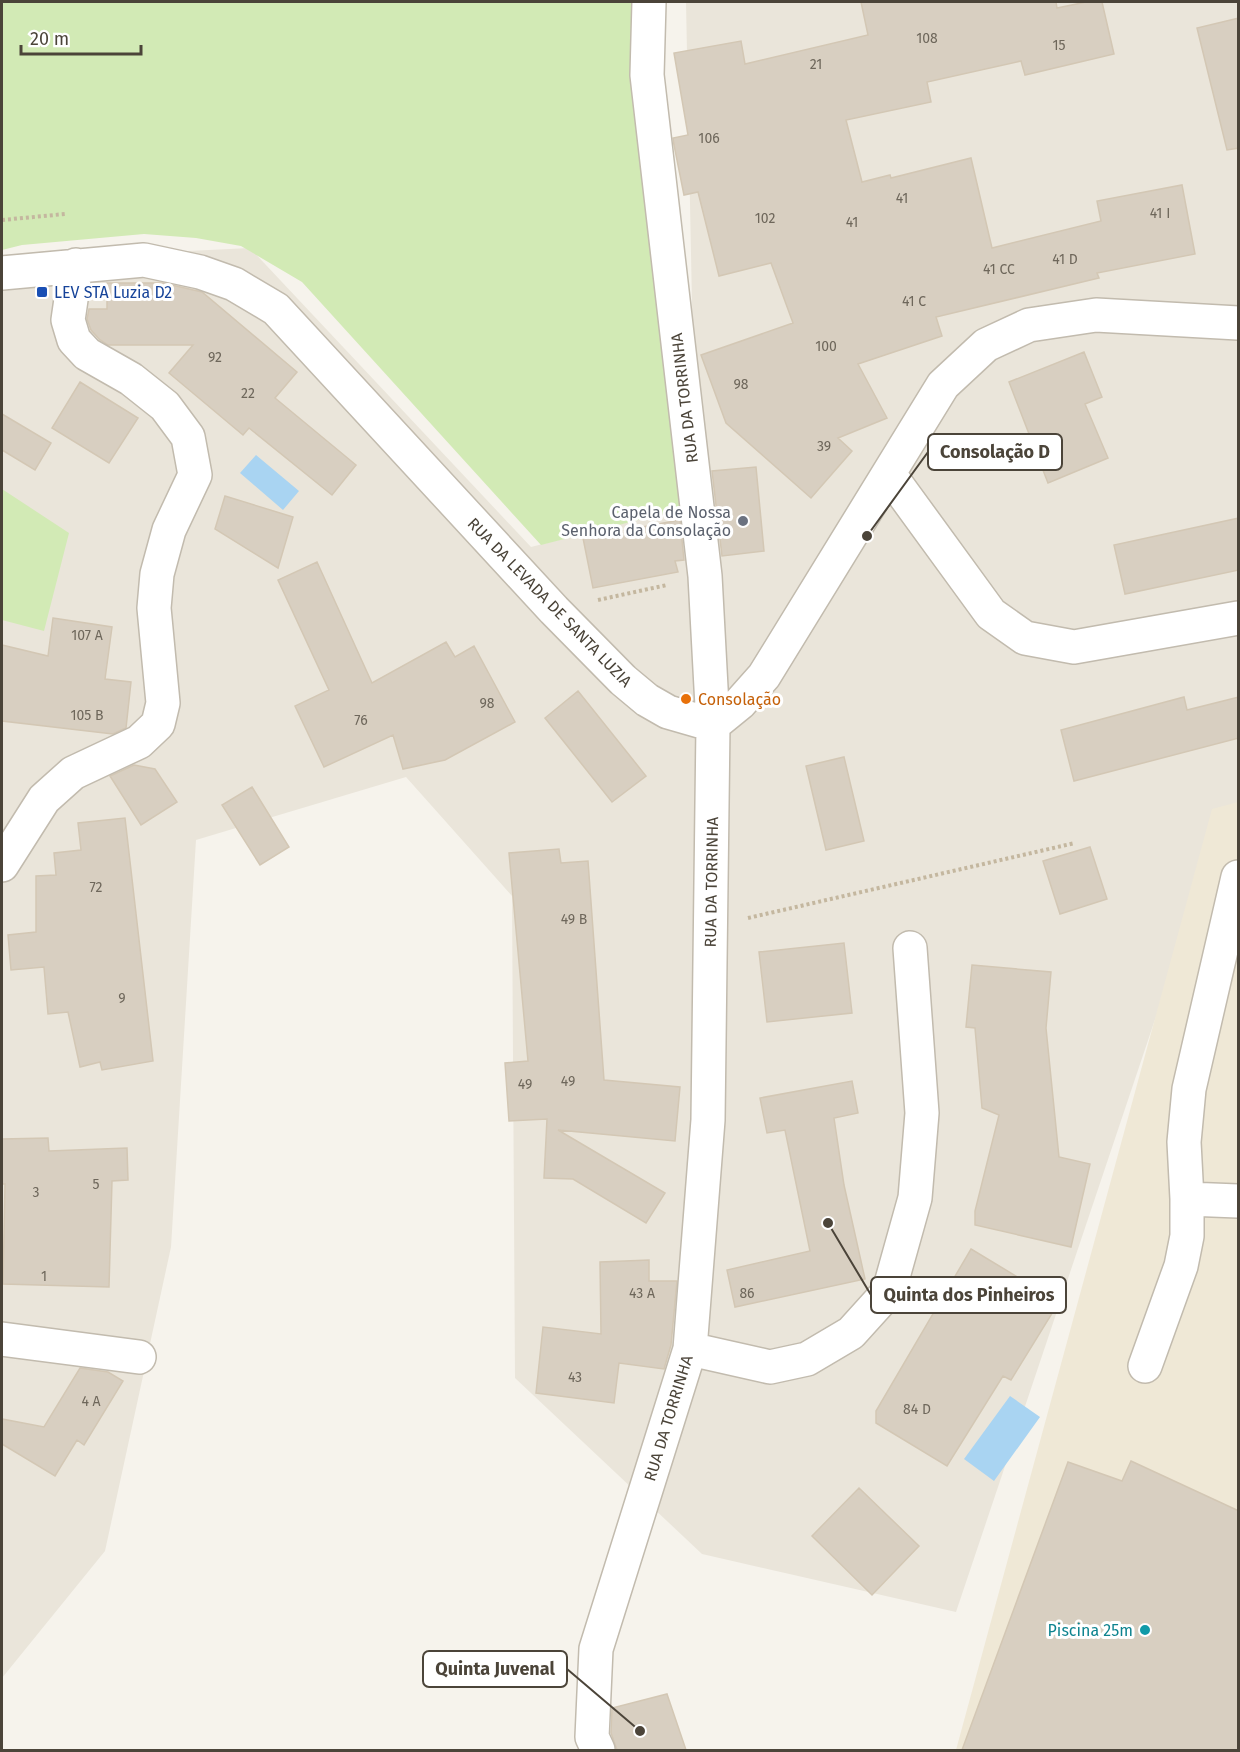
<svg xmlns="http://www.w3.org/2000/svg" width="1240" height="1752" font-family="'Fira Sans',sans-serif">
  <rect width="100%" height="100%" fill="#f6f3ec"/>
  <!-- residential -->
  <path fill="#eae5da" d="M 686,2 L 1238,2 L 1238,815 L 1222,820 L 956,1612 L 702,1554 L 515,1378 L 512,896 L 406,777 L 196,840 L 171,1247 L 105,1551 L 2,1678 L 2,267 L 23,259 L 250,248 L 531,547 L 696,505 Z"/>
  <!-- education -->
  <path fill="#efe8d6" d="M 1238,802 L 1238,1750 L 956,1750 L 1212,809 Z"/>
  <!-- green -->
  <path fill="#d2eab5" d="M 2,2 L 635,2 L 681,509 L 541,545 L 302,282 L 241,246 L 196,238 L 144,234 L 22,245 L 2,250 Z
    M 2,489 L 69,533 L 44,631 L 2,620 Z"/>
  <!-- water -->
  <path fill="#a9d4f2" d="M 256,455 L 299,491 L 283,510 L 240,473 Z
    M 1010,1396 L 1040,1417 L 994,1481 L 964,1459 Z"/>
  <!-- building -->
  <path fill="#d8cfc1" stroke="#d3c7b4" stroke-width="1.5" d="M 861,2 L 1056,2 L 1057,8 L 1086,2 L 1102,2 L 1114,54 L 1025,75 L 1021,61 L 927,82 L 931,102 L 846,120 L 862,182 L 890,175 L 891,178 L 971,158 L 992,248 L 1101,221 L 1097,201 L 1182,185 L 1195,254 L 1097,273 L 1099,278 L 936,317 L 942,336 L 858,364 L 887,418 L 838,438 L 852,451 L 811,498 L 726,423 L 701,355 L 793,323 L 771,263 L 719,276 L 698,192 L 684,195 L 674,145 L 673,138 L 688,135 L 674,53 L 741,41 L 745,64 L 868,35 Z
    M 1239,18 L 1239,148 L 1227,150 L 1197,28 Z
    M 107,283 L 163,283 L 202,292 L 297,372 L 275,398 L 356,465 L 332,495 L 249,428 L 243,435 L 169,373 L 193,345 L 108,345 L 99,339 L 91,330 L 87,319 L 89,309 L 107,309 Z
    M 1084,352 L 1102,397 L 1085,404 L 1108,458 L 1048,483 L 1009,382 Z
    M 80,382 L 138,418 L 109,463 L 52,428 Z
    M 2,414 L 51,443 L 35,470 L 2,450 Z
    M 756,467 L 764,551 L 722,556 L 712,471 Z
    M 225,496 L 293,517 L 278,568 L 215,529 Z
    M 1239,518 L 1239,570 L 1125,594 L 1114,545 Z
    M 680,520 L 684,560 L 675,561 L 678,572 L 593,588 L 583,538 Z
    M 317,562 L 372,683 L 446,642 L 455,657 L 474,646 L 515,722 L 445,760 L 403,769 L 393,735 L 324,767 L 295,706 L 329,690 L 278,580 Z
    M 53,618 L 112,627 L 105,679 L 131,682 L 126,728 L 113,734 L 2,721 L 2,645 L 48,656 Z
    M 578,691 L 646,776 L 612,802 L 545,718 Z
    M 1184,697 L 1187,710 L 1239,697 L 1239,738 L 1074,781 L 1061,730 Z
    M 844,757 L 864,841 L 826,850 L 806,766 Z
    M 134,765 L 155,769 L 177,802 L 141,825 L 110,776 Z
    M 252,787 L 289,847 L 260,865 L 222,805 Z
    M 125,818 L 153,1061 L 102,1070 L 100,1062 L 80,1067 L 68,1012 L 48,1014 L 44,967 L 11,970 L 8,935 L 36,932 L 36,876 L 56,875 L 54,853 L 81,850 L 78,823 Z
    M 1090,847 L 1107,899 L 1060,914 L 1043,861 Z
    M 559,849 L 561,863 L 588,861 L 604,1080 L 680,1087 L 675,1141 L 558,1130 L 665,1193 L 646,1223 L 573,1179 L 544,1178 L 547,1119 L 509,1121 L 505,1063 L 528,1061 L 509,853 Z
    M 844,943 L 852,1013 L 767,1022 L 759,952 Z
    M 972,965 L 1051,972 L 1046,1028 L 1059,1157 L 1090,1164 L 1071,1247 L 975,1225 L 975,1211 L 999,1115 L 982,1108 L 975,1028 L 966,1027 Z
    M 852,1081 L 858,1113 L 834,1118 L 844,1185 L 865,1279 L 735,1307 L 727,1270 L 810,1251 L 785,1130 L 767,1133 L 760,1098 Z
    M 48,1138 L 49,1151 L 127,1148 L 128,1180 L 112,1181 L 109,1287 L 3,1284 L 5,1184 L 2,1184 L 2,1139 Z
    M 971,1249 L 1059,1302 L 1011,1380 L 1003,1376 L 947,1466 L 876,1423 L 876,1411 Z
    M 649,1260 L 649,1281 L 677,1281 L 671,1345 L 664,1369 L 619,1363 L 614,1403 L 536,1393 L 543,1327 L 601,1334 L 600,1262 Z
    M 80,1368 L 108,1372 L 123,1381 L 84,1445 L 77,1440 L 55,1476 L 2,1444 L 2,1419 L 44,1427 Z
    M 1131,1461 L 1239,1511 L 1239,1750 L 962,1750 L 1068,1462 L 1122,1481 Z
    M 859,1488 L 919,1546 L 872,1595 L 812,1536 Z
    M 667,1694 L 686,1750 L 617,1750 L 611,1733 L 612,1708 Z"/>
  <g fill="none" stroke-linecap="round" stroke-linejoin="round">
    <!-- minor casing -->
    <g stroke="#c2bbae" stroke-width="36">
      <path id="minor" d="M 2,273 L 144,260 L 200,272 L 234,284 L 276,309 L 554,610 L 623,680 L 647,700 L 668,712 L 713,725 L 740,703 L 764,676 L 943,385 L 986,345 L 1029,325 L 1096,315 L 1238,323
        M 889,474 L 991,614 L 1025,638 L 1074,647 L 1238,618
        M 2,865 L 44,799 L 73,773 L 139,742 L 158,724 L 163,703 L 154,608 L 157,574 L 169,530 L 195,475 L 188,437 L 165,406 L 131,379 L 87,354 L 74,340 L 68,320 L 76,265
        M 1187,1199 L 1184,1142 L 1189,1089 L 1238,877
        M 2,1339 L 139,1357
        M 690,1349 L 770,1367 L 807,1359 L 851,1333 L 889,1291 L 915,1198 L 922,1113 L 910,948
        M 1145,1366 L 1181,1266 L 1187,1236 L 1187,1199 L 1238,1201
        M 598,1750 L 592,1737 L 596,1649 L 690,1349 L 708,1120 L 713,725 L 705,576 L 647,75 L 649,2"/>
    </g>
    <!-- path -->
    <path stroke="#c4b79f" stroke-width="4" stroke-dasharray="3 3" stroke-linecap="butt" d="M 2,220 L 65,214
      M 598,600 L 667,585
      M 748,918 L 1075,843"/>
    <!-- minor -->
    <use href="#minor" stroke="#fff" stroke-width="33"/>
  </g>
  <!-- markers -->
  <rect fill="#1a4fb4" stroke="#fff" stroke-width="2" x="36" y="286" width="12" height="12" rx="3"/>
  <circle fill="#6b7280" stroke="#fff" stroke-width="2" cx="743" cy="521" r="6"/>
  <circle fill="#e8710a" stroke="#fff" stroke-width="2" cx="686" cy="699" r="6"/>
  <circle fill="#0f9aa8" stroke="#fff" stroke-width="2" cx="1145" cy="1630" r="6"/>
  <g text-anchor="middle" stroke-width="6" stroke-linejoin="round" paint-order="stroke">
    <!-- number labels -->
    <g font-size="14" fill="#6e675b">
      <text x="927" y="43">108</text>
      <text x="1059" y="50">15</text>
      <text x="816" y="69">21</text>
      <text x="709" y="143">106</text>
      <text x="902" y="203">41</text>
      <text x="1160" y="218">41 I</text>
      <text x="765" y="223">102</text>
      <text x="852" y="227">41</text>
      <text x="1065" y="264">41 D</text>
      <text x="999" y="274">41 CC</text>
      <text x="914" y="306">41 C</text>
      <text x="826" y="351">100</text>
      <text x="215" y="362">92</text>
      <text x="741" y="389">98</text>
      <text x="248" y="398">22</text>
      <text x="824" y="451">39</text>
      <text x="87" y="640">107 A</text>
      <text x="487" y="708">98</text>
      <text x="87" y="720">105 B</text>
      <text x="361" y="725">76</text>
      <text x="96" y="892">72</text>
      <text x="574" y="924">49 B</text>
      <text x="122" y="1003">9</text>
      <text x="568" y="1086">49</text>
      <text x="525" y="1089">49</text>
      <text x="96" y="1189">5</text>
      <text x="36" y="1197">3</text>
      <text x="44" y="1281">1</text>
      <text x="642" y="1298">43 A</text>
      <text x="747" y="1298">86</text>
      <text x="575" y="1382">43</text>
      <text x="91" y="1406">4 A</text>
      <text x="917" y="1414">84 D</text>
    </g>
    <!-- transit labels -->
    <g font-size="16" fill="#164399" stroke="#fff" text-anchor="start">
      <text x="54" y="298">LEV STA Luzia D2</text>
    </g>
    <!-- street labels -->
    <g font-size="16" fill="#4b4439" stroke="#fff">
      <text transform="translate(684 398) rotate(-97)" y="6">RUA DA TORRINHA</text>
      <text transform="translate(550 602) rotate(46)" y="6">RUA DA LEVADA DE SANTA LUZIA</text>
      <text transform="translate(711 882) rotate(-89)" y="6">RUA DA TORRINHA</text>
      <text transform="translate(668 1418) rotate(-73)" y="6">RUA DA TORRINHA</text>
    </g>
    <!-- worship labels -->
    <g font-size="16" fill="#5b616d" stroke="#fff" text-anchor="end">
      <text x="731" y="518">Capela de Nossa<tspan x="731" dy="18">Senhora da Consolação</tspan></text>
    </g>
    <!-- food labels -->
    <g font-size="16" fill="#c56008" stroke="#fff" text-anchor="start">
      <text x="698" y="705">Consolação</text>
    </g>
    <!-- culture labels -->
    <g font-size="16" fill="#0d838f" stroke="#fff" text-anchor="end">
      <text x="1133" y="1636">Piscina 25m</text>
    </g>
  </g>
  <!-- callouts -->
  <path fill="none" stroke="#4b4439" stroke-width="2" d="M867 536L928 452M828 1223L871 1295M640 1731L567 1669"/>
  <g fill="#4b4439" stroke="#fff" stroke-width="2">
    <circle cx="867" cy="536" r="6"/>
    <circle cx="828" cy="1223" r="6"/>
    <circle cx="640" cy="1731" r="6"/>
  </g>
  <g fill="#fff" stroke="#4b4439" stroke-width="2">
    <rect x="928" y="434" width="134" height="36" rx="6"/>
    <rect x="871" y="1277" width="195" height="36" rx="6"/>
    <rect x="423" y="1651" width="144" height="36" rx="6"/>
  </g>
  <g font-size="18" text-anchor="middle" font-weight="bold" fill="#4b4439">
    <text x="995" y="458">Consolação D</text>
    <text x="969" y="1301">Quinta dos Pinheiros</text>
    <text x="495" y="1675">Quinta Juvenal</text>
  </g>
  <!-- border -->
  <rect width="1240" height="1752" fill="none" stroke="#4b4439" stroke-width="6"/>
  <!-- scale -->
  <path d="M21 45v9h120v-9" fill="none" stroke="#4b4439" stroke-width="3"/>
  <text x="30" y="45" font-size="18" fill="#4b4439" stroke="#ffffff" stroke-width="4.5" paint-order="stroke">20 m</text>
</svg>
